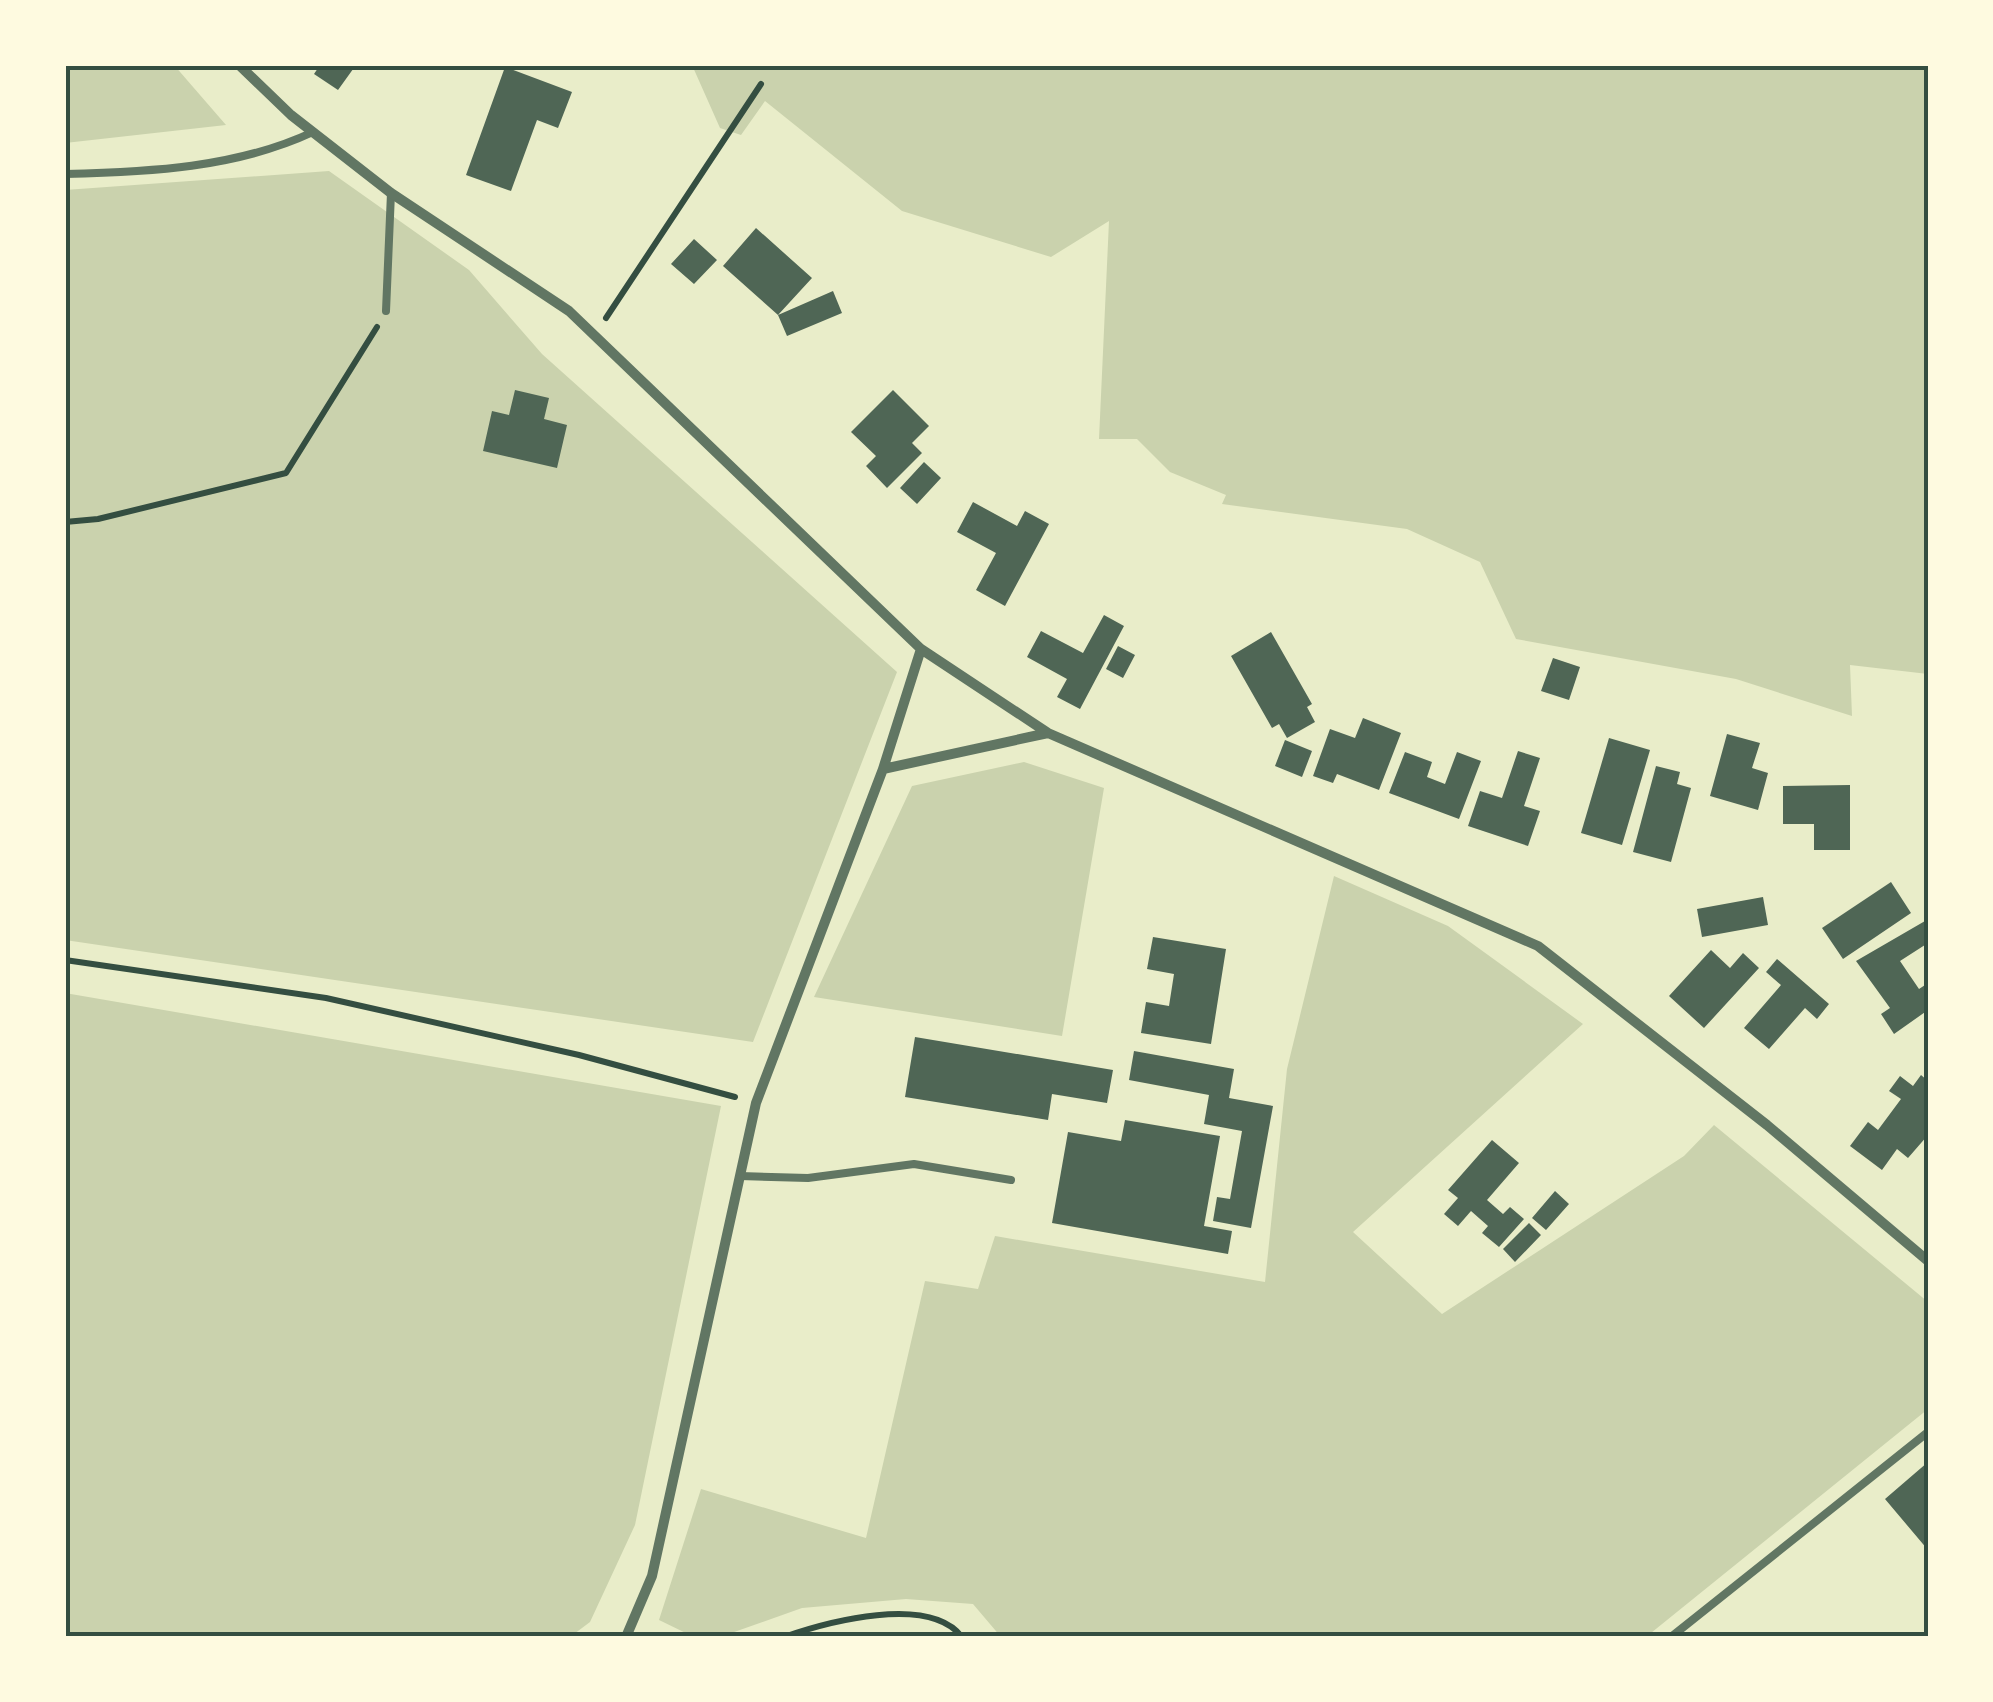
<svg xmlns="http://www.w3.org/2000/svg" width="1993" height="1702" font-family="Literata,serif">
  <rect width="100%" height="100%" fill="#e9edc9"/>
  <!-- green -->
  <path fill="#cad2ad" d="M 65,65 L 174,65 L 226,125 L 65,143 Z
    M 692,65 L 1928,65 L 1928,674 L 1850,665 L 1852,716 L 1736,679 L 1516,639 L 1480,562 L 1407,529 L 1222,504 L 1226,495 L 1170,472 L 1137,439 L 1099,439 L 1109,221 L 1051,257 L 902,211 L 765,101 L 741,135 L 720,128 Z
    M 329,171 L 469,270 L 542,354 L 897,672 L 753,1042 L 65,940 L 65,190 Z
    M 1024,762 L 1104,788 L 1062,1036 L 814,997 L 912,786 Z
    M 1334,876 L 1448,926 L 1583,1024 L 1353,1232 L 1442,1314 L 1684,1156 L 1714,1125 L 1928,1302 L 1928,1409 L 1646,1637 L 1001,1637 L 973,1604 L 906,1599 L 802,1608 L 720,1637 L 694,1637 L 659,1620 L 701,1489 L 866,1538 L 925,1281 L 978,1289 L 995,1236 L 1265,1282 L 1287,1069 Z
    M 65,993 L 721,1106 L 635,1525 L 590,1622 L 570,1637 L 65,1637 Z"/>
  <!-- building -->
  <path fill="#4f6655" d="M 320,65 L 356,65 L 338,90 L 314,74 Z
    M 505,67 L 572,92 L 558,128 L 537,120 L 511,191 L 466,175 Z
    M 756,228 L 812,278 L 778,315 L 723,266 Z
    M 694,239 L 717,260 L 694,284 L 671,264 Z
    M 833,291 L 842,313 L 787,336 L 778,315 Z
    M 515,390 L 549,398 L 544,419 L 567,425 L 557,468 L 483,451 L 492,411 L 509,415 Z
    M 893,390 L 929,426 L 912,443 L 922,453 L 887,488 L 866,466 L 876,456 L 851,432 Z
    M 924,462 L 941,478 L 917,504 L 900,488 Z
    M 973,502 L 1017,526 L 1025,511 L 1049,524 L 1005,606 L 976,590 L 996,553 L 957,532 Z
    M 1104,615 L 1124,626 L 1080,709 L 1057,697 L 1067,679 L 1027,657 L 1041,631 L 1083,653 Z
    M 1271,632 L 1312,704 L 1307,707 L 1315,722 L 1287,738 L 1279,724 L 1272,728 L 1231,656 Z
    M 1118,646 L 1135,655 L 1123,678 L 1106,669 Z
    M 1553,658 L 1580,667 L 1569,700 L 1541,691 Z
    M 1363,718 L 1401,733 L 1379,790 L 1337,774 L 1333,783 L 1313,776 L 1330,729 L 1355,738 Z
    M 1727,734 L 1760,743 L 1752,768 L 1768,773 L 1758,810 L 1710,796 Z
    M 1609,738 L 1650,750 L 1622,845 L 1581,833 Z
    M 1285,740 L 1312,751 L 1302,777 L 1275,766 Z
    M 1518,751 L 1540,758 L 1524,806 L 1540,811 L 1528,846 L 1468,826 L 1480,791 L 1502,798 Z
    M 1405,752 L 1432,762 L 1427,777 L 1445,784 L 1457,752 L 1481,761 L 1459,819 L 1389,793 Z
    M 1656,766 L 1680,772 L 1677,784 L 1691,788 L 1671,862 L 1633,852 Z
    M 1850,785 L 1850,850 L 1814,850 L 1814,824 L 1783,824 L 1783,786 Z
    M 1891,882 L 1911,913 L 1843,959 L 1822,928 Z
    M 1763,897 L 1768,925 L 1702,937 L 1697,909 Z
    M 1925,921 L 1928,943 L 1900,961 L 1919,989 L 1928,983 L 1928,1010 L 1894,1034 L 1881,1014 L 1890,1008 L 1856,961 Z
    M 1153,937 L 1226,949 L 1211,1044 L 1141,1033 L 1146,1002 L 1169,1006 L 1174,974 L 1147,969 Z
    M 1711,950 L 1730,968 L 1743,953 L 1759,968 L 1704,1028 L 1669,996 Z
    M 1777,959 L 1829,1004 L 1817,1019 L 1805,1008 L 1769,1049 L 1744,1028 L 1781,985 L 1766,972 Z
    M 915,1037 L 1113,1070 L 1107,1103 L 1052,1094 L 1048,1120 L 905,1097 Z
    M 1134,1051 L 1234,1069 L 1229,1098 L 1273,1106 L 1251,1228 L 1213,1221 L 1217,1197 L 1230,1199 L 1242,1131 L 1204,1124 L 1209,1095 L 1129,1080 Z
    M 1921,1075 L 1928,1081 L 1928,1135 L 1908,1158 L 1897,1149 L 1882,1170 L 1850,1146 L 1868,1122 L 1878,1130 L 1901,1099 L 1889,1091 L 1900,1076 L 1913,1086 Z
    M 1125,1120 L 1220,1136 L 1204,1226 L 1232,1231 L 1228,1254 L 1052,1223 L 1068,1132 L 1121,1141 Z
    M 1492,1140 L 1519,1163 L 1487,1200 L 1503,1214 L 1510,1207 L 1524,1219 L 1499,1247 L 1482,1233 L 1488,1226 L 1471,1211 L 1458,1226 L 1444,1214 L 1458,1198 L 1448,1190 Z
    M 1555,1191 L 1569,1204 L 1546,1230 L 1532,1218 Z
    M 1529,1223 L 1541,1235 L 1515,1262 L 1503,1249 Z
    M 1928,1462 L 1928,1550 L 1885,1499 Z"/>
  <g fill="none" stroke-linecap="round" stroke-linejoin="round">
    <!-- path -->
    <path stroke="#344e41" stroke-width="6" d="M 606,318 L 761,84
      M 65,522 L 98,519 L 286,473 L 377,327
      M 65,960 L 326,998 L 579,1055 L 735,1097
      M 784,1637 C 827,1622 929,1594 962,1637"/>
    <!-- service -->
    <path stroke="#617663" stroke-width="8" d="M 65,174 C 149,172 236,168 313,132
      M 386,311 L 391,193
      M 740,1176 L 808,1178 L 914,1164 L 1011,1180
      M 1671,1637 L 1928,1432"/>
    <!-- minor -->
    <path stroke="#617663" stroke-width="10" d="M 239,65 L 291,115 L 391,193 L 569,311 L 921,649 L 1048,733 L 1538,946 L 1767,1125 L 1928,1261
      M 883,769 L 1048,733
      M 626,1637 L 652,1576 L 756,1103 L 883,769 L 921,649"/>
  </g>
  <!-- border -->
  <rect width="1993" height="1702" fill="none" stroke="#fefae0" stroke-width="135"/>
  <rect x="68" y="68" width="1858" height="1566" fill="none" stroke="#344e41" stroke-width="4"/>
</svg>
